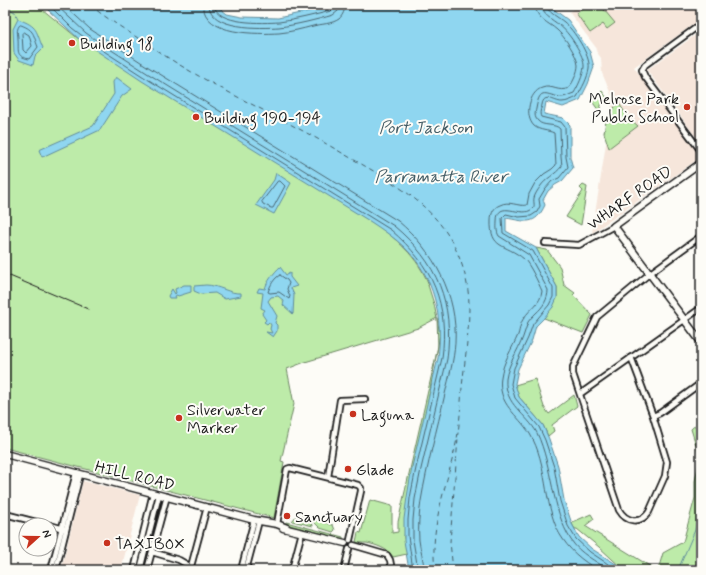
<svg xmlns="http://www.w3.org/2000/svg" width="706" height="575" font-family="Mynerve,sans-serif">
  <rect width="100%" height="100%" fill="#fdfcf7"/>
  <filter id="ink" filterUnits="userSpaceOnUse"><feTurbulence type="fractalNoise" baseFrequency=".025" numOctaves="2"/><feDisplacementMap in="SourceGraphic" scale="8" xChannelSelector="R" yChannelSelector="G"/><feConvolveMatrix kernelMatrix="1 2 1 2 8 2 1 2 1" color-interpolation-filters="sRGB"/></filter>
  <g filter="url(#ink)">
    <!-- built -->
    <path fill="#f6e6db" d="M 578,5 L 701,5 L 701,25 L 698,21 L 634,67 L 701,157 L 592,233 L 613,99 L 602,73 L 601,58 L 596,51 L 597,49 L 569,12 Z
      M 701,31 L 701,144 L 647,70 Z
      M 83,481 L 140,495 L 121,570 L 61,570 Z"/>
    <!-- green -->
    <path fill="#bdeba9" stroke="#6c8462" d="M 5,5 L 37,5 L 80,40 L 371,221 C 396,238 418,257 429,285 L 428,285 L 434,304 L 440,334 L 404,537 L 407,554 L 393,557 C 389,549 374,544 366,543 C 362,543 360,543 356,542 L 358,532 L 361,533 L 370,500 L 392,506 L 392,533 L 398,532 L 398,522 L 438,347 L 437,318 L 418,328 L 305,362 L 287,369 L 294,404 L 281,461 L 284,462 L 274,518 L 5,448 Z
      M 590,5 L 600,5 L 615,23 L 607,29 L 603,24 L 590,33 L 576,13 Z
      M 602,91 L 607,98 L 602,103 L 599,111 L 591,100 Z
      M 618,102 L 628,117 L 638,126 L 609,148 L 604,133 L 606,121 Z
      M 583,185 L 587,187 L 581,225 L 566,217 L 583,191 L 580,188 Z
      M 536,248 L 547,250 L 560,267 L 564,285 L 575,293 L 573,295 L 592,315 L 583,333 L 544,318 L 557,298 L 557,287 Z
      M 535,379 L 544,407 L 549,414 L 574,395 L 577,406 L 552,425 L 554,431 L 548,436 L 543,425 L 519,397 L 515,385 Z
      M 701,420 L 701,570 L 658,570 L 663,553 L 683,542 L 695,498 L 695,481 L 700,458 L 691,429 Z
      M 591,514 L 594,519 L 585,526 L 656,570 L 624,570 L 599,547 L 577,529 L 575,529 L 572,524 L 574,521 L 575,521 Z
      M 297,515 L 306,516 L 313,525 L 313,526 L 292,521 Z
      M 318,520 L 333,525 L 335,530 L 333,532 L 320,528 L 313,521 Z
      M 286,522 L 343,537 L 343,539 L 285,524 Z"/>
    <!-- water -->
    <path fill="#8fd6f0" stroke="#618c9b" d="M 44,5 L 216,5 L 227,14 L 242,17 L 278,18 L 336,5 L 548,5 L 568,20 L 590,52 L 594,67 L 588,84 L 580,100 L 563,107 L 546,102 L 544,114 L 563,118 L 570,125 L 570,157 L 573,168 L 562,181 L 555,185 L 548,191 L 543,200 L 545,205 C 535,227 525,221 506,218 L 506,231 L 536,248 L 557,287 L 557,298 L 553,307 L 544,318 L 536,326 L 532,340 L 518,369 L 515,384 L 519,397 L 543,425 L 549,439 L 558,466 L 564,500 L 572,524 L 579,537 L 592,549 L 616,564 L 624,570 L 409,570 L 404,541 L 404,519 L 407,497 L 412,467 L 438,358 C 443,318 435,277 405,248 C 395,238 383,230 371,222 L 142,81 L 91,47 L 80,40 L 48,10 Z
      M 18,19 C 39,27 35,30 43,48 L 35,56 L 33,65 L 19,60 L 14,53 L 13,29 Z
      M 116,77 L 132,89 L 122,96 L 100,130 L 42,157 L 39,150 L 93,126 L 114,94 L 113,82 Z
      M 276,173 L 291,183 L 274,214 L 256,205 L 274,180 Z
      M 280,267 L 286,275 L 290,273 L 290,277 L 297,286 L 291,288 L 294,295 L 293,314 L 283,305 L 284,301 L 278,296 L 271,297 L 268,301 L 277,316 L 275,323 L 277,325 L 277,331 L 273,337 L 266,332 L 272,333 L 270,329 L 271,325 L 269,322 L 267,324 L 264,322 L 266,320 L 262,314 L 265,310 L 261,308 L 263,293 L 257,292 L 259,288 L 265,289 C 266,283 275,271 280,267 Z
      M 184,285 L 191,285 L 191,292 L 178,296 L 177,295 L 175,296 L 176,298 L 169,298 L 168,296 L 172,289 L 175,294 L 176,293 L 175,289 Z
      M 206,285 C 218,285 230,294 241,293 L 241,296 L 225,299 L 215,293 L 201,294 L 194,291 L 194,286 Z"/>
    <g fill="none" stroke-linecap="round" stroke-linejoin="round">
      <!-- shore -->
      <path stroke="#4a6671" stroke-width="1" d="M 49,5 L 72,28 L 93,44 L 144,77 L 391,230 C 433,266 449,304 442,358 L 416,468 L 410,498 L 408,520 L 408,536 L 413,570
        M 56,5 L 86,33 L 96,40 L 147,73 L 394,226 C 438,263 454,303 447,359 L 421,469 L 415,499 L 413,520 L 413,540 L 418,570
        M 64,5 L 90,29 L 150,68 L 398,221 C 434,251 458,295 455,343 C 454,360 449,377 445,394 C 437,429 427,465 421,501 C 419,514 418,527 419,540 C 420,550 424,560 424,570
        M 203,5 C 204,36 258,34 279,33 C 290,32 302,29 313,26 C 321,24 332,24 339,19 C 343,15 345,10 345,5
        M 209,5 C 210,30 261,28 279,27 C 296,25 316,20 333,15 L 338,11 L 339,5
        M 214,5 C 216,25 264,23 279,22 C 296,20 314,15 331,11 L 334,8 L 334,5
        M 535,5 C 536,19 548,22 557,30 C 564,36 577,55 578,65 C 578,72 573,82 569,88 C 558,93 552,84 542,88 C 529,92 524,116 534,126 C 540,131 548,130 554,133 L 556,165 L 552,169 L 544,174 L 535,183 L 529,194 L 527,205 C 518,207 509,200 500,205 C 494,207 491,213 491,220 C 490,250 505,243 524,259 C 529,263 539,284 542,291 C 541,304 530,308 524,318 C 520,323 520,329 518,335 C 512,349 503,362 501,377 C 497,405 518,414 530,434 C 548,464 543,502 559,533 C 569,550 581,560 598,570
        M 541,5 C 542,15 552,19 559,25 C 568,31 585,56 584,67 C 583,76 578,86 574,93 C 570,94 566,97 562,97 C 546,96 540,85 536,109 C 535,113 534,117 538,121 C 543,127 555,123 560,129 L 561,157 L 562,166 C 555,175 546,178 540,187 C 538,190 535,194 534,198 C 533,203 536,206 532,209 C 522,219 497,198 497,221 C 497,226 496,231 499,236 L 529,255 L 548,290 C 548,299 543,307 536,313 C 533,316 530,319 528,322 C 526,327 525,332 523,337 C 518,351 508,364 506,379 C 504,405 527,414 537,433 C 553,468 551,508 571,540 C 580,554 596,561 609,570
        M 546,5 C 547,12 558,17 564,22 C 573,29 591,56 589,68 C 588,78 582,88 577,97 C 573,99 567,102 562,102 C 554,102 544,92 542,105 C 541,109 539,113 541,117 L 561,122 L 565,127 L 566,157 L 568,167 L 559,178 L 552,181 L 545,189 L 539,199 L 540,206 L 537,212 L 531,216 L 519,217 L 506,214 L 502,218 L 503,233 L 533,251 L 553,288 L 553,297 L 549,305 L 533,324 L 528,338 L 514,368 L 511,384 L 515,398 L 539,427 L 545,440 L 554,467 L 560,501 L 568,526 L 576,539 L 590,552 L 617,570
        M 21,25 C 35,30 33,35 38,47 L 29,59 C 15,56 19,51 18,39 C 18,33 16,31 19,26 Z
        M 24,32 L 29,35 L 32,46 L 26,53 L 23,50 L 22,34 Z
        M 278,181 L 280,181 L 285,186 L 273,208 L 271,208 L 263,204 L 262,202 Z
        M 280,275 L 287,280 L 289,283 L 287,289 L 290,296 L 289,299 L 279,292 L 270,293 L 268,292 C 270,286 274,278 280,275 Z"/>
      <!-- stream -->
      <path stroke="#618c9b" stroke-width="1" d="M 5,7 L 15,12 L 18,19
        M 678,570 L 695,530 L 701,497"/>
      <!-- ferry -->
      <path stroke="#445d66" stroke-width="1" stroke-dasharray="5 4" stroke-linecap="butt" d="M 90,5 C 107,19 126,30 144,42 C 162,54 179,65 197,75 C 243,101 291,123 337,150 C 371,170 408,188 435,218 C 456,241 469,275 469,306 C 469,333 465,360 462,387 C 461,403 460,418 458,433 C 450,480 429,521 435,570
        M 453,570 L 450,542 L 458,438"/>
      <!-- street casing -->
      <g stroke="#1c1c1c" stroke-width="8">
        <path id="street" d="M 701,24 L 645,65 L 642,70 L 645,77 L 701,151
          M 545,243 L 579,245 L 614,226
          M 631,357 L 653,416 L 667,462 L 665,476 L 649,512 C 640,525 626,522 619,510 L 573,374 L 573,367 L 597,317 L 649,274 L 701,236
          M 580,394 L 701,308
          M 653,416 L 660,413 L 701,383
          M 328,477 L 340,400 L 365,399
          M 5,514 L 48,525
          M 277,524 L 287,469 L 290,468 L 358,485 L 361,488 L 361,491 L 350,540
          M 50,525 L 64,529
          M 353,545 L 387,555 L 390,560 L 392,570
          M 152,552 L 179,560 L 191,567
          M 51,570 L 76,473
          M 56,570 L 80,475
          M 134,570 L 153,493
          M 140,570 L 159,495
          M 147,570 L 167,496
          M 190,570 L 207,507
          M 241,570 L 254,520
          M 246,570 L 259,521
          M 292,570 L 302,532
          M 344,570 L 349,549"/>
      </g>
      <!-- secondary casing -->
      <g stroke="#1c1c1c" stroke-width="9">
        <path id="secondary" d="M 701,163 L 614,226 L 701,342
          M 5,454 L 254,520 L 277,524 L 287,528
          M 283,528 L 345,543"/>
      </g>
      <!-- street -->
      <use href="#street" stroke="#fdfcf7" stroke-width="4.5"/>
      <!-- secondary -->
      <use href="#secondary" stroke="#fdfcf7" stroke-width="6"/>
      <!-- rail -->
      <path stroke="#1c1c1c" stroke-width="1" d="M 5,274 L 88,309"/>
    </g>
  </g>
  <!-- markers -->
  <g fill="#c8321e" stroke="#fdfcf7" stroke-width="1.5">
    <circle cx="72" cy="43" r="4"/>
    <circle cx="687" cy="107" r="4"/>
    <circle cx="196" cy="117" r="4"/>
    <circle cx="353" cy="414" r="4"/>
    <circle cx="179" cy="418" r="4"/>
    <circle cx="348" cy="469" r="4"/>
    <circle cx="287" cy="516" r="4"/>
    <circle cx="107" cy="543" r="4"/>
  </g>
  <g text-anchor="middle" stroke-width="4" stroke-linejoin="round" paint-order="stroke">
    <!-- poi labels -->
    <g font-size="16" fill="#1c1c1c" stroke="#fdfcf7" text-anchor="start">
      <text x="80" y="49">Building 18</text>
      <text x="679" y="104" text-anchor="end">Melrose Park<tspan x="679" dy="18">Public School</tspan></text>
      <text x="204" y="123">Building 190-194</text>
      <text x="187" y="415">Silverwater<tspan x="187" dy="18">Marker</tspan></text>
      <text x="361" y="420">Laguna</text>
      <text x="356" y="475">Glade</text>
      <text x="295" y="522">Sanctuary</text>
      <text x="115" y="549">TAXIBOX</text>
    </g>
    <!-- street labels -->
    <g font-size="16" fill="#1c1c1c" stroke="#fdfcf7">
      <text transform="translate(629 197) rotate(-35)" y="6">WHARF ROAD</text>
      <text transform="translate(135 475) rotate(14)" y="6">HILL ROAD</text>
    </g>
    <!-- water labels -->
    <g font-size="17" font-style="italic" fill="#445d66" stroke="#fdfcf7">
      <text x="426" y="133">Port Jackson</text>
      <text x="441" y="182">Parramatta River</text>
    </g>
  </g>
  <!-- margin -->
  <rect width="706" height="575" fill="none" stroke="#fdfcf7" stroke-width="20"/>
  <rect x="10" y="10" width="686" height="555" fill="none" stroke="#1c1c1c" stroke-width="1.5" filter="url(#ink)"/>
  <!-- north arrow -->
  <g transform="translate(38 537) rotate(69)"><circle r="19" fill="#fdfcf7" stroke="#a3a29f"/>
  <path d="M0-3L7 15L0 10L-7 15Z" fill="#c8321e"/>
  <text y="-6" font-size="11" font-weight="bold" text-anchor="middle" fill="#1c1c1c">N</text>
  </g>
</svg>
